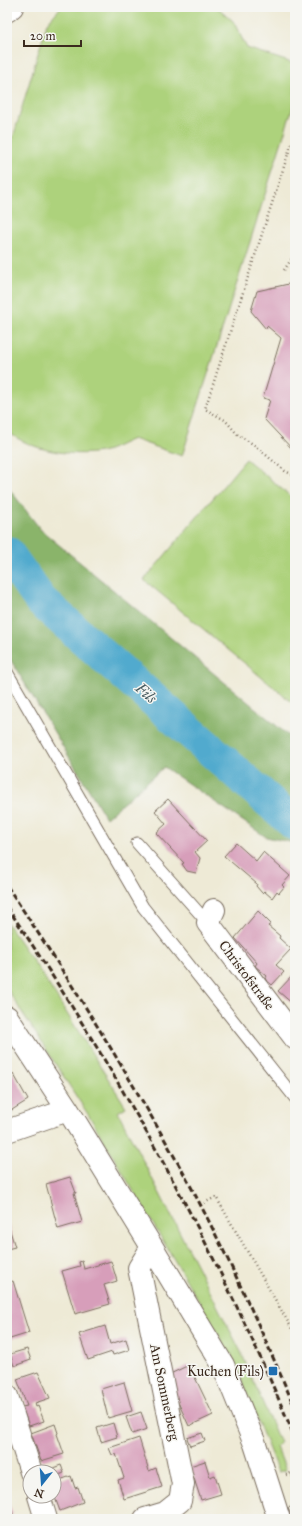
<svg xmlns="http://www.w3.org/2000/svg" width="302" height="1526" font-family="'IM FELL Great Primer',serif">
  <rect width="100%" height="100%" fill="#f6f6f2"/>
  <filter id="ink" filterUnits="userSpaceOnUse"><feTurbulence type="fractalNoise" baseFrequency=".025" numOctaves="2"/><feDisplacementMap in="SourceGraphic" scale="8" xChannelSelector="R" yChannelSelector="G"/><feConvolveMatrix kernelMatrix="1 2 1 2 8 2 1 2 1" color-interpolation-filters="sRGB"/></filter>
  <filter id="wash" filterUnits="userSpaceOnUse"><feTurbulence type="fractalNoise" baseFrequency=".012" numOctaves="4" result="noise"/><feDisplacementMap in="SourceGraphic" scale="16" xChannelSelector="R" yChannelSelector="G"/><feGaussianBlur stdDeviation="0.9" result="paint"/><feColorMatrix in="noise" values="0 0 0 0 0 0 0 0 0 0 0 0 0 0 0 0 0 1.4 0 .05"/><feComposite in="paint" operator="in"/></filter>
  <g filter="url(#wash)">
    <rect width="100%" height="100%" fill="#eeead6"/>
    <!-- green -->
    <path fill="#add27b" stroke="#747e4c" d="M 61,7 L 217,7 L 233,21 L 247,48 L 295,64 L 295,100 L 182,456 L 133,439 C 123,443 112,450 101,452 C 71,457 31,451 7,431 L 7,158 L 47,23 Z
      M 246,459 L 295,500 L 295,705 L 144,580 Z
      M 7,923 L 42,974 L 126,1107 L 118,1112 L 241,1352 L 280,1443 L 276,1446 L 286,1470 L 278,1472 L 234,1361 L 91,1119 L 7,989 Z"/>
    <!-- forest -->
    <path fill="#8ab46b" stroke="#626f44" d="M 7,486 L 41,530 L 295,741 L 295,843 L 266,837 L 164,767 L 106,818 L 7,654 Z"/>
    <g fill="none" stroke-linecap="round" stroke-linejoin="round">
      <!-- river -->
      <path stroke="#51aace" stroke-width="34" d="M 7,553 L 41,601 L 295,824"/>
    </g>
    <g id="blocks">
      <!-- building -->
      <path fill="#d79eba" d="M 295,277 L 295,452 L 264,419 L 270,400 L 263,398 L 281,338 L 267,326 L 266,329 L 251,311 L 257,291 L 293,283 Z
        M 168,799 L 207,841 L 195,852 L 200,858 L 196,873 L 187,871 L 182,864 L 184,863 L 156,833 L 166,824 L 155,811 Z
        M 236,843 L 256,861 L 263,852 L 290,876 L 282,885 L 284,887 L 279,893 L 277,891 L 272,898 L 264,891 L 262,893 L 256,886 L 257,884 L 224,856 Z
        M 258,911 L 271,924 L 268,926 L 280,936 L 279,938 L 291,949 L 276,965 L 284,972 L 272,985 L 265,979 L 267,976 L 255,966 L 257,963 L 235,938 Z
        M 295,973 L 295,1006 L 278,991 Z
        M 13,1073 L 28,1100 L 7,1113 L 7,1077 Z
        M 70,1177 L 76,1193 L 74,1193 L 82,1222 L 58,1229 L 46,1184 Z
        M 7,1221 L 15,1247 L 7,1249 Z
        M 82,1261 L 84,1269 L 111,1261 L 117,1281 L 104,1285 L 110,1304 L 75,1314 L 62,1271 L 80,1266 L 79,1262 Z
        M 13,1281 L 29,1333 L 7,1340 L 7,1283 Z
        M 105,1326 L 110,1344 L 126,1339 L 129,1350 L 113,1355 L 112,1352 L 88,1360 L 79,1334 Z
        M 27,1349 L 31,1360 L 14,1366 L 10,1354 Z
        M 189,1365 L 213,1415 L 189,1426 L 166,1376 Z
        M 38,1372 L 50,1398 L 35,1403 L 36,1407 L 38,1406 L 44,1421 L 29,1426 L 22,1407 L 27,1406 L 17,1379 Z
        M 124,1382 L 132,1411 L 108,1418 L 101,1389 Z
        M 141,1412 L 147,1429 L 132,1434 L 126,1417 Z
        M 113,1423 L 117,1437 L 101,1442 L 97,1428 Z
        M 55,1424 L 58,1433 L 57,1434 L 64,1454 L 41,1461 L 31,1433 Z
        M 202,1433 L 205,1441 L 190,1446 L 187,1438 Z
        M 139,1438 L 149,1471 L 156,1468 L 162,1487 L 124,1499 L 118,1480 L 124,1478 L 116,1454 L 112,1455 L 109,1448 Z
        M 205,1461 L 210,1477 L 215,1475 L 221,1494 L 201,1500 L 190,1466 Z
        M 61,1465 L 64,1473 L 54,1477 L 54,1472 L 46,1472 L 45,1471 Z
        M 71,1476 L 75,1488 L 78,1487 L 83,1502 L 60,1511 L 54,1495 L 54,1482 Z
        M 7,1499 L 13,1514 L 10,1515 L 11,1519 L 7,1519 Z
        M 295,1505 L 295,1518 L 292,1519 L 288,1508 Z"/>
    </g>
  </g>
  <g filter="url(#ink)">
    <use href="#blocks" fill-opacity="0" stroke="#7a6d5e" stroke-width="1"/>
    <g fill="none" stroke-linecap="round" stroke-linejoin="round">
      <!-- lane casing -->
      <g stroke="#7a6d5e" stroke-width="13">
        <path id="lane" d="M 7,672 L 143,907 L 295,1098
          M 137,843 L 208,923"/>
      </g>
      <!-- street casing -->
      <g stroke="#7a6d5e" stroke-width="24">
        <path id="street" d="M 7,11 L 12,7
          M 214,910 L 208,923 L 295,1038
          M 7,1017 L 68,1110 L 7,1131
          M 68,1110 L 152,1247 L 139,1268 L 183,1484 L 180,1501 L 165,1513 L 145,1519
          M 152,1247 L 223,1365 L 255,1444 L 279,1519
          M 7,1396 L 31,1472
          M 39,1496 L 46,1519"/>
      </g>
      <!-- path -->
      <path stroke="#7a6d5e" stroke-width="2.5" stroke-dasharray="1 3" stroke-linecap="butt" d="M 295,142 L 291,145 L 205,409 L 225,420 L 238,435 L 253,444 L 285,471 L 295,476
        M 284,270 L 295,254
        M 204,1203 L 216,1197 L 295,1334
        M 286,1475 L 291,1473 L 295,1482"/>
      <!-- lane -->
      <use href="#lane" stroke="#fff" stroke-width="11"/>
      <!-- street -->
      <use href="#street" stroke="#fff" stroke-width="22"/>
      <!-- rail -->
      <path stroke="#3b2a1e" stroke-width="3" stroke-dasharray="6 3" stroke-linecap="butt" d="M 7,886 C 70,980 129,1075 184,1174 C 225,1249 261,1329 295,1408
        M 7,907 C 120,1074 218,1251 295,1438"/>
    </g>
  </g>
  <!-- markers -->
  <rect fill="#1f6fb2" stroke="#f6f6f2" stroke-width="1.5" x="268" y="1366" width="10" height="10" rx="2"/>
  <g text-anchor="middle" stroke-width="3" stroke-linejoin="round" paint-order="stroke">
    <!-- street labels -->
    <g font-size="14" fill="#3b2a1e" stroke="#f6f6f2">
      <text transform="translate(247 975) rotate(53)" y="5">Christofstraße</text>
      <text transform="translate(165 1392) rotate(78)" y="5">Am Sommerberg</text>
    </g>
    <!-- poi labels -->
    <g font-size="14" fill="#3b2a1e" stroke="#f6f6f2" text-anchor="end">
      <text x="264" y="1376">Kuchen (Fils)</text>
    </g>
    <!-- water labels -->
    <g font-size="15" font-style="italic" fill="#43575c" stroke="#f6f6f2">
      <text transform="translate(146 693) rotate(41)" y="5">Fils</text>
    </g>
  </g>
  <!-- margin -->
  <rect width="302" height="1526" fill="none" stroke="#f6f6f2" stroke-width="24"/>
  <!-- north arrow -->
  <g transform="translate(42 1484) rotate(197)"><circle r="19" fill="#f6f6f2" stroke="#aba49d"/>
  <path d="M0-3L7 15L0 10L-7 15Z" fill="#1f6fb2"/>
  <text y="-6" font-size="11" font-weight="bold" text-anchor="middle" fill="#3b2a1e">N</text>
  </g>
  <!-- scale -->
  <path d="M24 40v6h57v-6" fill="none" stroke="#3b2a1e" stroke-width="2"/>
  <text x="30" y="40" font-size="12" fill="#3b2a1e" stroke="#f6f6f2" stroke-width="3" paint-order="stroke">20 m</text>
</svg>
